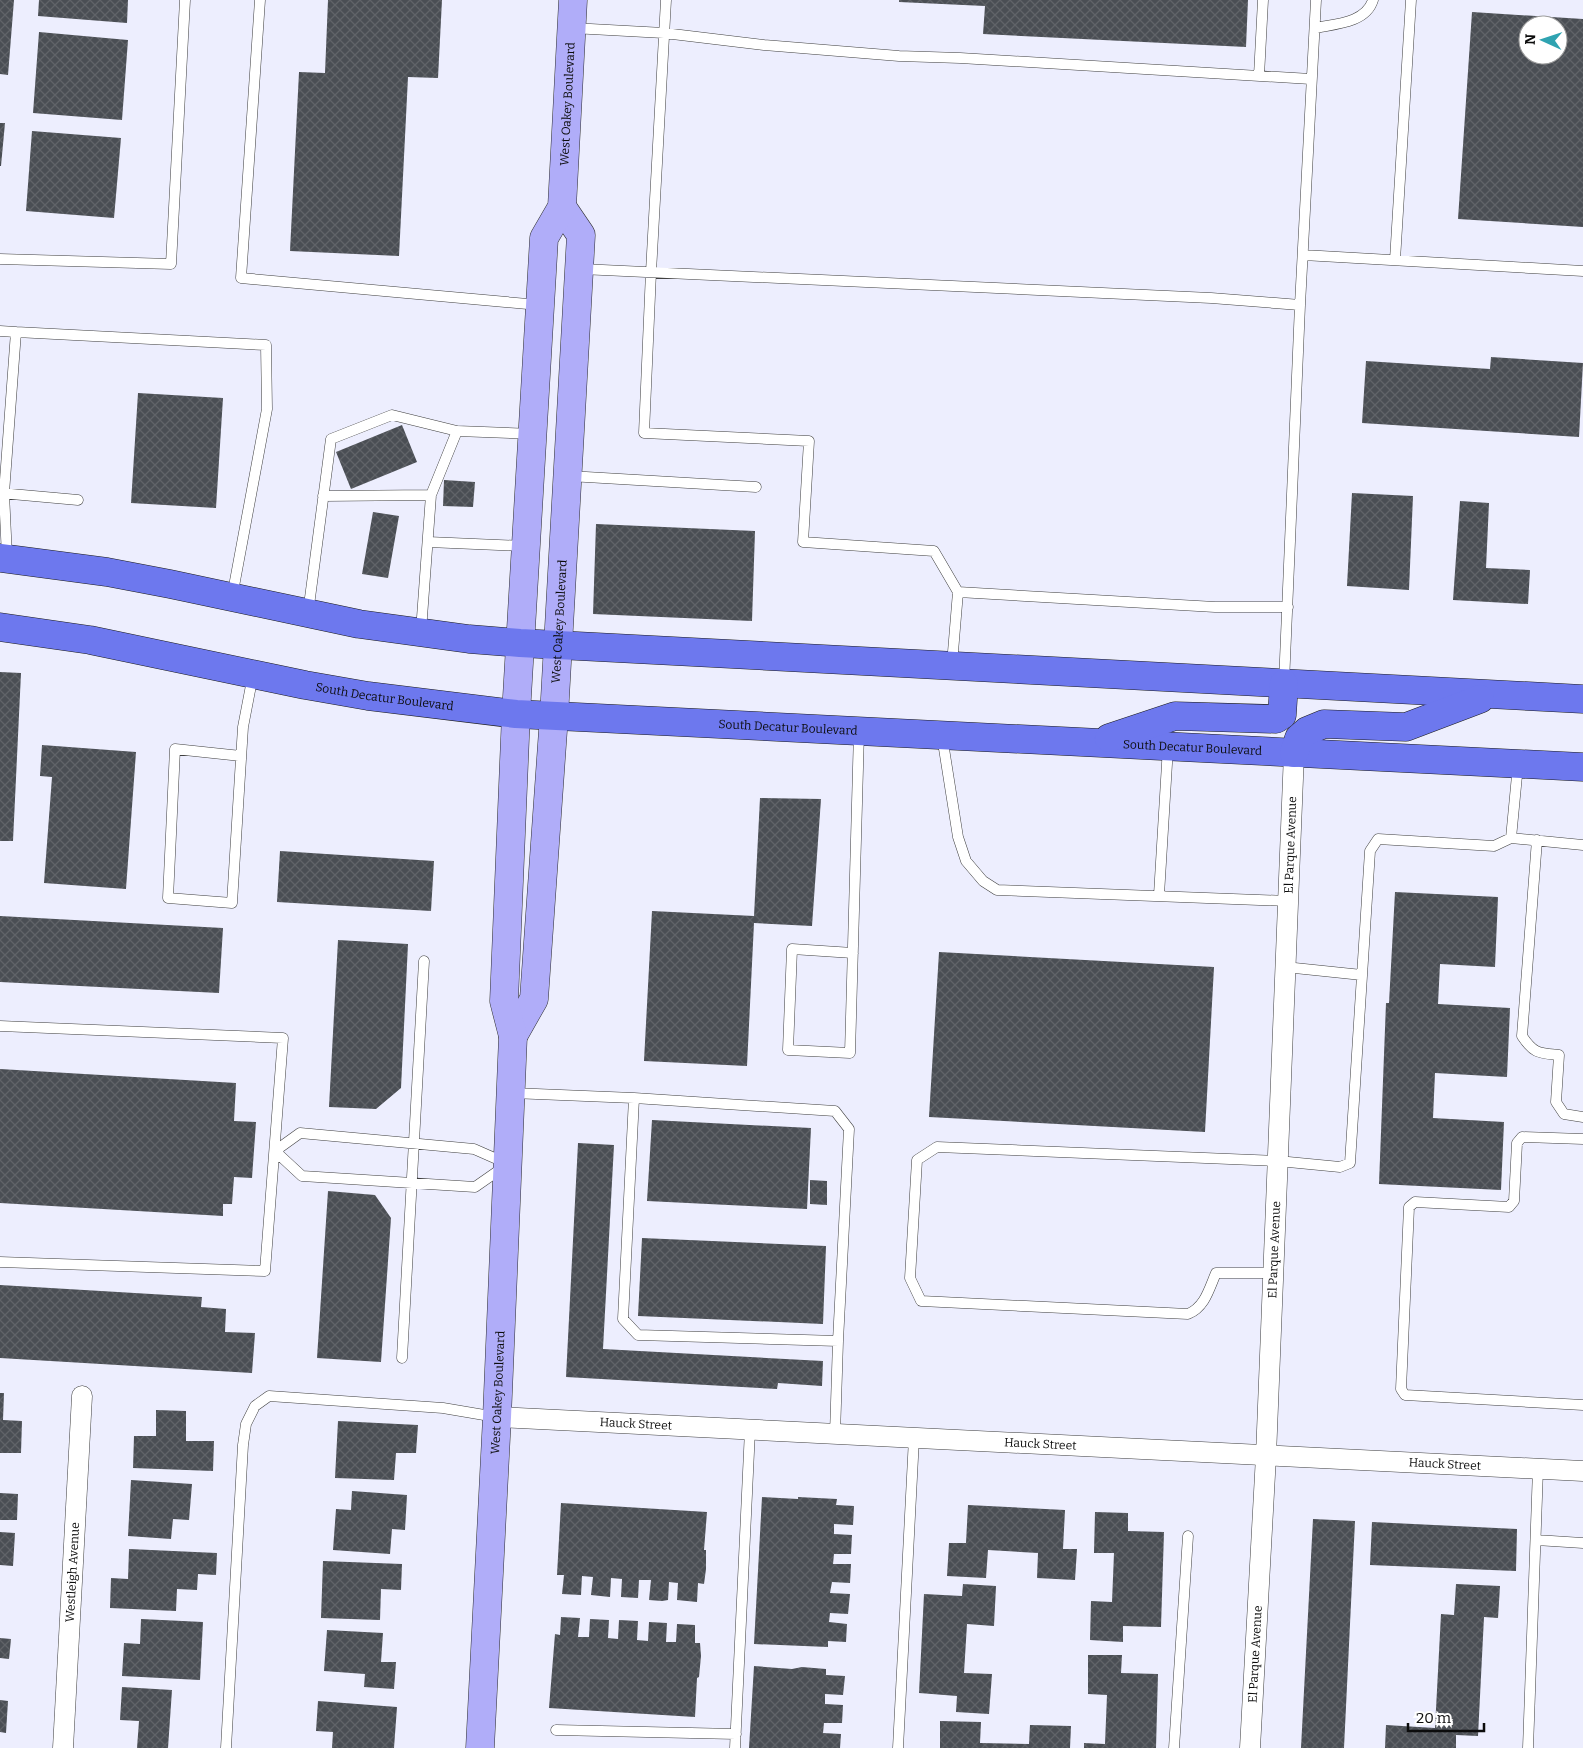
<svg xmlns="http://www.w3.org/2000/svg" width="1583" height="1748" font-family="Bitter,serif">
  <defs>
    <pattern id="building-cross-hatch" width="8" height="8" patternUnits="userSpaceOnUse" patternTransform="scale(1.25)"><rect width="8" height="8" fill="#4a4e54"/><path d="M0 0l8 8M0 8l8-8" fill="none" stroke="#606368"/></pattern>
  </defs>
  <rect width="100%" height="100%" fill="#edeefe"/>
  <!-- building -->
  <path fill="url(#building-cross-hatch)" fill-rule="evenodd" d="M 0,0 L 14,0 L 8,75 L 0,74 Z
    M 39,0 L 128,0 L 127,23 L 38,16 Z
    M 328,0 L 442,0 L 438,78 L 408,77 L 399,256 L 290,251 L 299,72 L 325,73 Z
    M 899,0 L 1248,0 L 1246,47 L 983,34 L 985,6 L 899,2 Z
    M 1472,12 L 1583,19 L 1583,227 L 1458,219 ZM 1528,25 L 1558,25 L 1558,55 L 1528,55 Z
    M 39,32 L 128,40 L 122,120 L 33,113 Z
    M 0,123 L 5,123 L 1,166 L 0,166 Z
    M 32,131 L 121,138 L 114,218 L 26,211 Z
    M 1491,357 L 1583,363 L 1579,437 L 1362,423 L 1366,361 L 1490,369 Z
    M 138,393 L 223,398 L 216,508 L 131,503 Z
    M 402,425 L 417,462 L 351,489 L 336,452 Z
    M 444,480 L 475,482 L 473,507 L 443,506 Z
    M 1352,493 L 1413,496 L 1409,590 L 1347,586 Z
    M 1460,501 L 1489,503 L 1486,568 L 1530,570 L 1528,604 L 1453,600 Z
    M 373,512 L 399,516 L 388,578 L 362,574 Z
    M 596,524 L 755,531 L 752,621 L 593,614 Z
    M 0,672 L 21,673 L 13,841 L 0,841 Z
    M 42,745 L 136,752 L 126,889 L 44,883 L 52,777 L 40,776 Z
    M 760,798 L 821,799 L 812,926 L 754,923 L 747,1066 L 644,1061 L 652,911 L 754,916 Z
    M 280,851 L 434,861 L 431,911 L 277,902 Z
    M 1395,892 L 1498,897 L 1495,967 L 1440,964 L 1438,1004 L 1510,1008 L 1507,1077 L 1435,1073 L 1433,1118 L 1504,1122 L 1501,1190 L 1379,1184 L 1386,1003 L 1389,1003 Z
    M 0,916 L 223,928 L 219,993 L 0,982 Z
    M 338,940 L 408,944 L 401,1088 L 376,1109 L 329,1107 Z
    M 939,952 L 1214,967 L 1205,1132 L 929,1117 Z
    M 0,1069 L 236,1083 L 234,1121 L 256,1122 L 252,1178 L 234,1177 L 232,1204 L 223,1204 L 223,1216 L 0,1203 Z
    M 652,1120 L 811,1128 L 807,1209 L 647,1201 Z
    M 578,1143 L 614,1145 L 603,1349 L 823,1361 L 822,1386 L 778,1383 L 777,1389 L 566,1377 Z
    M 810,1180 L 827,1181 L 827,1205 L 810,1204 Z
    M 328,1191 L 375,1195 L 391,1218 L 381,1362 L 317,1358 Z
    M 642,1238 L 826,1246 L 823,1324 L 638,1316 Z
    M 0,1285 L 202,1297 L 201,1307 L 226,1309 L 225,1332 L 255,1333 L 252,1373 L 0,1358 Z
    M 0,1393 L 4,1393 L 3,1420 L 22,1421 L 21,1453 L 0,1453 Z
    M 156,1410 L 186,1411 L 186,1441 L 214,1441 L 213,1471 L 133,1468 L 134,1436 L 156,1436 Z
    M 338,1421 L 418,1425 L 416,1453 L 396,1453 L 394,1480 L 335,1478 Z
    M 131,1480 L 192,1484 L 189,1520 L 173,1519 L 171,1539 L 128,1536 Z
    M 352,1491 L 407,1495 L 405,1530 L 392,1529 L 390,1554 L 333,1550 L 336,1509 L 351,1510 Z
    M 0,1493 L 18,1494 L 17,1520 L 0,1520 Z
    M 762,1497 L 798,1499 L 798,1497 L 837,1499 L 836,1505 L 854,1506 L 853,1525 L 834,1524 L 834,1534 L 852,1535 L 851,1554 L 834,1554 L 833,1564 L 851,1564 L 850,1583 L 832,1582 L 830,1593 L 850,1594 L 848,1614 L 830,1613 L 829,1622 L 847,1624 L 846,1642 L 828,1641 L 828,1647 L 754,1644 Z
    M 561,1503 L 707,1512 L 704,1550 L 706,1550 L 706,1569 L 704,1584 L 698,1583 L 697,1602 L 677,1600 L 678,1583 L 669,1582 L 668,1600 L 662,1601 L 649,1600 L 651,1580 L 639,1580 L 638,1598 L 621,1597 L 622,1579 L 611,1578 L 610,1597 L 591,1595 L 593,1577 L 582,1576 L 581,1595 L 562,1594 L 564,1575 L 557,1575 Z
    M 968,1505 L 1065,1510 L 1063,1549 L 1077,1549 L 1075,1580 L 1037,1578 L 1038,1553 L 988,1550 L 986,1578 L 947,1576 L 949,1543 L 966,1543 Z
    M 1095,1512 L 1128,1513 L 1128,1531 L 1164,1532 L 1161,1627 L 1123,1626 L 1123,1642 L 1090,1640 L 1091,1601 L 1112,1602 L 1114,1553 L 1094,1553 Z
    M 1313,1519 L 1355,1521 L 1344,1748 L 1301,1748 Z
    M 1372,1522 L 1517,1529 L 1516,1571 L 1370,1565 Z
    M 0,1532 L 15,1533 L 13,1566 L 0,1565 Z
    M 129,1549 L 217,1553 L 216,1575 L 198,1574 L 197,1590 L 177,1589 L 176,1611 L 110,1608 L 111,1578 L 128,1579 Z
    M 323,1561 L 402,1564 L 401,1590 L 381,1589 L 380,1620 L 321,1618 Z
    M 963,1584 L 996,1586 L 994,1626 L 967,1624 L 964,1673 L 992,1674 L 989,1714 L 956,1712 L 957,1696 L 919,1693 L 924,1594 L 962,1596 Z
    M 1456,1584 L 1500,1586 L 1498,1618 L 1484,1617 L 1478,1736 L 1456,1735 L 1456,1748 L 1385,1748 L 1386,1725 L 1435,1728 L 1441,1614 L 1454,1615 Z
    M 561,1617 L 580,1618 L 578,1637 L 589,1637 L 590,1619 L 609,1620 L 608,1638 L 618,1639 L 619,1620 L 638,1621 L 637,1640 L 648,1641 L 649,1622 L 667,1623 L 666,1642 L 676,1642 L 677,1624 L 695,1625 L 695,1643 L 700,1643 L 701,1656 L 699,1677 L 697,1678 L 695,1717 L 549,1708 L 555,1634 L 560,1635 Z
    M 141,1619 L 203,1622 L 200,1680 L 122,1676 L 124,1643 L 140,1644 Z
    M 327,1630 L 383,1633 L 381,1662 L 396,1662 L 394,1689 L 364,1687 L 365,1674 L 324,1671 Z
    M 0,1638 L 11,1639 L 9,1659 L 0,1658 Z
    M 1088,1655 L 1122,1655 L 1121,1673 L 1158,1674 L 1156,1748 L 1084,1748 L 1084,1743 L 1105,1744 L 1107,1695 L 1088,1694 Z
    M 754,1666 L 792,1669 L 802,1667 L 826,1669 L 826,1675 L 845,1676 L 843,1695 L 825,1694 L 825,1704 L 843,1705 L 842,1723 L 824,1723 L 823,1733 L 841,1734 L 840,1748 L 749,1748 Z
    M 122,1687 L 172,1690 L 168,1748 L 137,1748 L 139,1721 L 120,1720 Z
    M 0,1700 L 8,1701 L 6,1733 L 0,1732 Z
    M 318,1701 L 397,1707 L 394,1748 L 332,1748 L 333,1732 L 316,1731 Z
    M 940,1721 L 981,1722 L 980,1743 L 1029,1744 L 1030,1725 L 1071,1726 L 1070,1748 L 940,1748 Z"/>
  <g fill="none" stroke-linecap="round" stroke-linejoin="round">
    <!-- lane casing -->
    <g stroke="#3f3f3f" stroke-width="11">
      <path id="lane" d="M 260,0 L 241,278 L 539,305
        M 666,0 L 651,272 L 644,433 L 809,441 L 803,542 L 934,551 L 958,592 L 952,664
        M 572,28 L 664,33 L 764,45 L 899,56 L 960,58 L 1311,79
        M 1315,28 C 1335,24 1366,23 1373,0
        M 1259,76 L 1263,0
        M 1303,255 L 1583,271
        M 0,259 L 171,264 L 185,0
        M 1395,260 L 1411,0
        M 581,269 L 1211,298 L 1300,305
        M 0,331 L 16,332
        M 569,476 L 756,487
        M 0,493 L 78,500
        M 431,495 L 457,431
        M 323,496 L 431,495 L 421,631
        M 428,542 L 524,546
        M 7,557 L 4,493 L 16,332 L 266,345 L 267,409 L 232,597
        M 958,592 L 1215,607 L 1288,607
        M 308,613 L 331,439 L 392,415 L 457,431 L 532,434
        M 1284,683 L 1300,305 L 1316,0
        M 942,736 L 958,837 L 966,861 L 983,881 L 997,890 L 1288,901
        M 241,756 L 175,749 L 168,898 L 232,903 L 243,727 L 253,675
        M 1511,838 L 1583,845
        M 1537,840 L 1522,1036 C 1534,1054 1539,1053 1559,1055 L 1556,1102 L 1564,1114 L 1583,1117
        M 1159,895 L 1168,747
        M 853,953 L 792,949 L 788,1050 L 850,1053 L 859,732
        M 1285,967 L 1362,975
        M 0,1026 L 283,1038 L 265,1271 L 0,1262
        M 512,1093 L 634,1098 L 835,1111 L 849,1129 L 838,1341 L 638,1335 L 623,1319 L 634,1098
        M 300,1133 L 474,1149 L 508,1164 L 475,1187 L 302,1176 L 275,1151 Z
        M 1583,1139 L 1522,1137 L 1517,1143 L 1514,1201 L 1509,1207 L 1415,1202 L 1409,1207 L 1401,1389 L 1405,1395 L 1583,1405
        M 1273,1273 L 1216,1273 C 1209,1289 1205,1307 1188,1314 L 921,1301 L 910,1278 L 917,1160 L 937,1147 L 1278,1161 L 1340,1167 L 1350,1163 L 1370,851 L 1378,839 L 1494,846 L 1511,838 L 1518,765
        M 402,1358 L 424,961
        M 835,1434 L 838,1341
        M 1536,1540 L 1583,1543
        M 556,1730 L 736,1734
        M 226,1748 L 243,1445 L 246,1424 L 255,1406 L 269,1396 L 443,1408 L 496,1417
        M 735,1748 L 750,1430
        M 898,1748 L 914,1438
        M 1174,1748 L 1188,1536
        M 1528,1748 L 1538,1469"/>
    </g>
    <!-- street casing -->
    <g stroke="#3f3f3f" stroke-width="21">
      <g id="street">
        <path id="s1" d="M 497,1417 L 1583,1471"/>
        <path id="s2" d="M 63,1748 L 82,1396"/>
        <path id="s3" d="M 1250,1748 L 1266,1456 L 1294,753"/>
      </g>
    </g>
    <!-- secondary casing -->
    <g stroke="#2e2e2e" stroke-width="29">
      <g id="secondary">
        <path id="s4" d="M 513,1036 L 534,999 L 554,716 L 581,235 L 562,207"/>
        <path id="s5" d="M 480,1748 L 497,1417 L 513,1036 L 504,1001 L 516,714 L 544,238 L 562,207 L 573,0"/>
      </g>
    </g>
    <!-- primary casing -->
    <g stroke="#1d1d1d" stroke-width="29">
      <g id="primary">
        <path d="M 0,558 L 107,572 L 170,584 L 359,624 L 469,639 L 520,643 L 1583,699"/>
        <path id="s6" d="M 0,627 L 90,640 L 305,685 L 368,696 L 516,714 L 1583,767"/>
        <path d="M 1109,738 L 1175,716 L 1276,719 L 1282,715 L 1284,684"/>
        <path d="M 1294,753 L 1299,738 L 1307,731 L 1324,724 L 1406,727 L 1480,699"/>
      </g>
    </g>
    <!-- lane -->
    <use href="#lane" stroke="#fff" stroke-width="10"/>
    <!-- street -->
    <use href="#street" stroke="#fff" stroke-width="20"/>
    <!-- secondary -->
    <use href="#secondary" stroke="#b0adf9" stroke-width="28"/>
    <!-- primary -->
    <use href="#primary" stroke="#6d78ee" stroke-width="28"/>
  </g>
  <g text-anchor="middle" stroke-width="5" stroke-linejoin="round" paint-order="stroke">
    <!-- street labels -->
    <g font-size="12" fill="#0c0c0c" stroke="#fff">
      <text dy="4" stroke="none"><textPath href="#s5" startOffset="1652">West Oakey Boulevard</textPath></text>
      <text dy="4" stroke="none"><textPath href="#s4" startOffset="421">West Oakey Boulevard</textPath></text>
      <text dy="4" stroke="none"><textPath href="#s6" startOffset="391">South Decatur Boulevard</textPath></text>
      <text dy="4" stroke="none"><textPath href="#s6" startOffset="796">South Decatur Boulevard</textPath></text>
      <text dy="4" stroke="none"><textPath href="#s6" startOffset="1201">South Decatur Boulevard</textPath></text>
      <text dy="4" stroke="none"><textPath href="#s3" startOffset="904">El Parque Avenue</textPath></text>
      <text dy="4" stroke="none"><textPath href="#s3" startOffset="499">El Parque Avenue</textPath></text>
      <text dy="4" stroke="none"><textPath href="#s5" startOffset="356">West Oakey Boulevard</textPath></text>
      <text dy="4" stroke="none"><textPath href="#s1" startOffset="139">Hauck Street</textPath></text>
      <text dy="4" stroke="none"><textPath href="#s1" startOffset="544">Hauck Street</textPath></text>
      <text dy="4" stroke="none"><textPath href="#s1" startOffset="949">Hauck Street</textPath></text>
      <text dy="4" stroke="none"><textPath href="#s2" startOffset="176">Westleigh Avenue</textPath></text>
      <text dy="4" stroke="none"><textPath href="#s3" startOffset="94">El Parque Avenue</textPath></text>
    </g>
  </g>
  <!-- north arrow -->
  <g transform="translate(1543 40) rotate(273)"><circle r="24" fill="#ffffff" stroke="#9e9e9e"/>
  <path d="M0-4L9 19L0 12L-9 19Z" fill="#2fa3b1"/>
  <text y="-8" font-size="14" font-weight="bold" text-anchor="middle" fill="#0c0c0c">N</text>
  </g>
  <!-- scale -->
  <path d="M1408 1723v8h76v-8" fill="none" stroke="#0c0c0c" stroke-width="2.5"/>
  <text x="1416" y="1723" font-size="15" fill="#0c0c0c" stroke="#ffffff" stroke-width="4" paint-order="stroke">20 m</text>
</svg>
